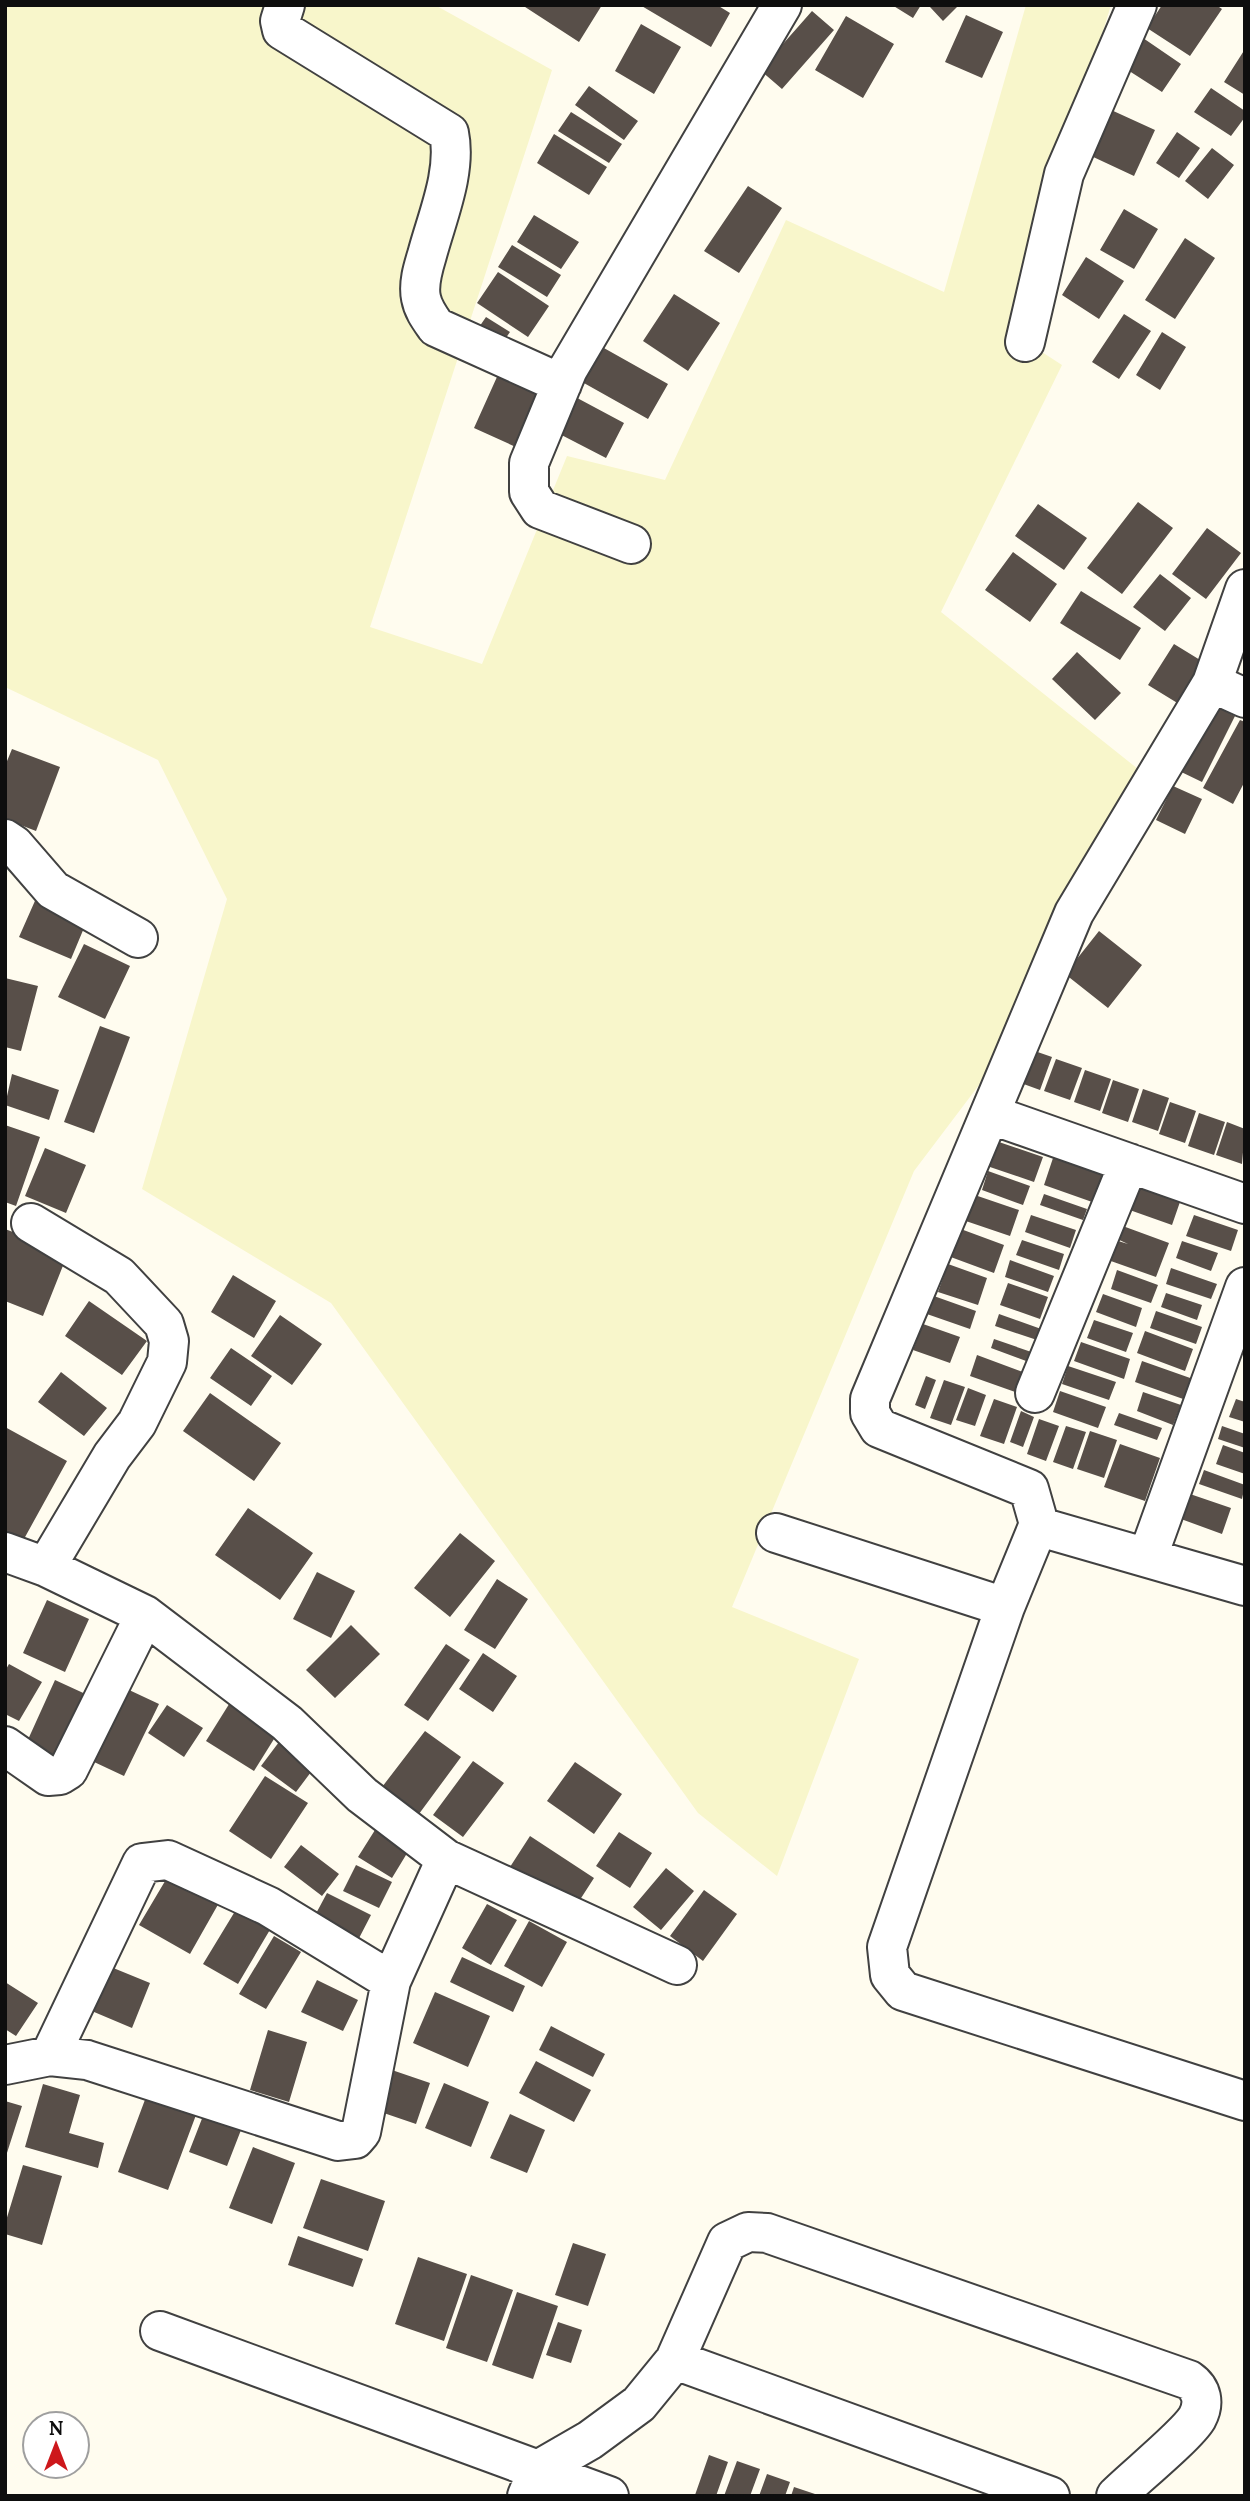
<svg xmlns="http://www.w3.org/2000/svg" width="1250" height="2501" font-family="Lora,serif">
  <rect width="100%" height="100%" fill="#fffcef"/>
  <!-- farmland -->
  <path fill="#f8f6cb" d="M 5,5 L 435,5 L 552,70 L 370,627 L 482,664 L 567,456 L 665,480 L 786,220 L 944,292 L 1026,5 L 1111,5 L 1011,332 L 1062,365 L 941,612 L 1138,769 L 1010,1044 L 914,1171 L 732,1607 L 859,1659 L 777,1876 L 698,1813 L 331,1303 L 142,1189 L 227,899 L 158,760 L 5,687 Z"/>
  <!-- building -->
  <path fill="#584f49" d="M 522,5 L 602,5 L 579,42 Z
    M 640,5 L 717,5 L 730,13 L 711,47 Z
    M 892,5 L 921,5 L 913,18 Z
    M 931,5 L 959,5 L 943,21 L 930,7 Z
    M 1162,5 L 1216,5 L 1222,9 L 1190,56 L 1147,28 Z
    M 812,11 L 834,30 L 782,89 L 760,70 Z
    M 966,15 L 1003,32 L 982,78 L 945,62 Z
    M 846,16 L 894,44 L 863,98 L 815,70 Z
    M 641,24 L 681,47 L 654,94 L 615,71 Z
    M 1143,38 L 1181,64 L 1162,92 L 1123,67 Z
    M 1245,49 L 1245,95 L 1224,82 Z
    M 589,86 L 638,121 L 624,140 L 575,105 Z
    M 1211,88 L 1245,111 L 1245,117 L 1231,136 L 1194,112 Z
    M 1109,109 L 1155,130 L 1134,176 L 1089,155 Z
    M 571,112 L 622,144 L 609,163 L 558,131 Z
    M 1177,132 L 1200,148 L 1179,178 L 1156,163 Z
    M 554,134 L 607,167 L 589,195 L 537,163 Z
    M 1212,148 L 1234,165 L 1208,199 L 1185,181 Z
    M 748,186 L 782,208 L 739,273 L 704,251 Z
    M 1124,209 L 1158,229 L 1134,269 L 1100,250 Z
    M 534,215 L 579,242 L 561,269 L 517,242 Z
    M 1185,238 L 1215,258 L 1175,319 L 1145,300 Z
    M 512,245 L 561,275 L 547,297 L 498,267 Z
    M 1086,257 L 1124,281 L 1099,319 L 1062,295 Z
    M 498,272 L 549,306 L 528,337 L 477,303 Z
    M 674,294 L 720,323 L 688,371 L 643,341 Z
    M 1124,314 L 1151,331 L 1119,379 L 1092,362 Z
    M 486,317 L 510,332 L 496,352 L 473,336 Z
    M 1162,332 L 1186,347 L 1160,390 L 1136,375 Z
    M 595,343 L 668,384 L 648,419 L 575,378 Z
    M 501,368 L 545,388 L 518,448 L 474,428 Z
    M 566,392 L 624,423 L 606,458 L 546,427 Z
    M 1138,502 L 1173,528 L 1122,594 L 1087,568 Z
    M 1038,504 L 1087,538 L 1064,570 L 1015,536 Z
    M 1207,528 L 1241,553 L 1206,599 L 1172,574 Z
    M 1013,552 L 1057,584 L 1030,622 L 985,590 Z
    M 1160,574 L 1191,598 L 1165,631 L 1133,607 Z
    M 1081,591 L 1141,628 L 1120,660 L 1060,623 Z
    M 1174,644 L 1205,663 L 1179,704 L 1148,685 Z
    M 1077,652 L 1121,693 L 1095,720 L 1052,679 Z
    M 1207,702 L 1235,716 L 1202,782 L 1173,768 Z
    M 1240,720 L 1245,722 L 1245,781 L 1233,804 L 1203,788 Z
    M 12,749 L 60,767 L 36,831 L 5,819 L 5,766 Z
    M 1173,786 L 1202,799 L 1185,834 L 1156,820 Z
    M 38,894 L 89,916 L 71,959 L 19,937 Z
    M 1099,931 L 1142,965 L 1108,1008 L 1065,974 Z
    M 84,944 L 130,966 L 105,1019 L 58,997 Z
    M 5,978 L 38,986 L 21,1051 L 5,1047 Z
    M 100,1026 L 130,1037 L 94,1133 L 64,1122 Z
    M 1026,1048 L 1052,1057 L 1040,1090 L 1015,1081 Z
    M 1056,1059 L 1082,1068 L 1070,1100 L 1044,1091 Z
    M 1085,1070 L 1111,1079 L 1100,1111 L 1074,1102 Z
    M 12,1074 L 59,1090 L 49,1120 L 5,1105 Z
    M 1113,1080 L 1139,1089 L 1128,1122 L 1102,1113 Z
    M 1143,1089 L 1169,1098 L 1158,1131 L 1132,1122 Z
    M 1170,1102 L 1196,1111 L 1185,1143 L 1159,1134 Z
    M 1199,1113 L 1225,1122 L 1214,1155 L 1188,1146 Z
    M 1227,1122 L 1245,1129 L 1242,1164 L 1216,1155 Z
    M 5,1125 L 40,1137 L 16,1206 L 5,1202 Z
    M 996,1141 L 1043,1157 L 1034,1182 L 987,1166 Z
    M 45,1148 L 86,1165 L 66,1213 L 25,1196 Z
    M 1053,1158 L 1105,1176 L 1095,1203 L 1044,1185 Z
    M 988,1171 L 1030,1186 L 1023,1205 L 982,1190 Z
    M 1134,1183 L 1181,1199 L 1172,1225 L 1124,1208 Z
    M 963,1191 L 1019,1210 L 1010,1236 L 954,1217 Z
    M 1044,1194 L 1087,1209 L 1083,1220 L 1040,1205 Z
    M 1031,1215 L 1076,1230 L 1070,1248 L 1025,1232 Z
    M 1194,1215 L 1238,1230 L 1231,1251 L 1186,1236 Z
    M 1120,1225 L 1169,1243 L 1156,1277 L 1108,1260 L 1115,1240 L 1128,1244 L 1115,1238 Z
    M 958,1228 L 1004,1245 L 994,1273 L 948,1256 Z
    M 5,1229 L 68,1253 L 43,1316 L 5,1301 Z
    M 1022,1240 L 1064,1254 L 1059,1270 L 1016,1255 Z
    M 1182,1241 L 1218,1253 L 1211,1271 L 1176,1258 Z
    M 1010,1260 L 1054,1276 L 1048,1292 L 1005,1277 Z
    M 948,1264 L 987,1278 L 978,1305 L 938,1292 Z
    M 1171,1268 L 1217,1284 L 1211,1299 L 1166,1284 Z
    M 1117,1270 L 1158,1285 L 1151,1303 L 1111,1289 Z
    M 233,1275 L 276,1301 L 254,1338 L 211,1312 Z
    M 1008,1283 L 1048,1297 L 1040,1319 L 1000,1305 Z
    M 1166,1293 L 1202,1305 L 1197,1320 L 1161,1307 Z
    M 1103,1294 L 1142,1308 L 1136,1327 L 1096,1312 Z
    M 931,1295 L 976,1311 L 970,1329 L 924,1313 Z
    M 89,1301 L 147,1341 L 122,1375 L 65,1336 Z
    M 1156,1311 L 1202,1327 L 1196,1344 L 1150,1328 Z
    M 999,1314 L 1044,1330 L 1040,1341 L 995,1326 Z
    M 280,1315 L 322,1344 L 292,1385 L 251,1356 Z
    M 1094,1320 L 1133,1333 L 1126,1352 L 1087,1338 Z
    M 923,1324 L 960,1337 L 950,1363 L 913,1350 Z
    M 1145,1331 L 1193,1349 L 1185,1371 L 1137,1353 Z
    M 994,1339 L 1040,1355 L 1037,1365 L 991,1348 Z
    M 1081,1342 L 1130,1359 L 1124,1379 L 1074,1361 Z
    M 231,1348 L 272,1376 L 251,1406 L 210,1378 Z
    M 977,1355 L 1031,1375 L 1024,1395 L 970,1376 Z
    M 1142,1361 L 1193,1379 L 1186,1400 L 1135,1382 Z
    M 1068,1366 L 1116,1382 L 1109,1400 L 1062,1384 Z
    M 61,1372 L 107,1408 L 84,1436 L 38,1402 Z
    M 926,1376 L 936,1380 L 925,1409 L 915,1405 Z
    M 944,1380 L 965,1387 L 951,1425 L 930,1418 Z
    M 968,1388 L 986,1395 L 975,1426 L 956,1420 Z
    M 1060,1391 L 1106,1407 L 1098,1428 L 1053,1412 Z
    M 1143,1392 L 1181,1405 L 1173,1425 L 1137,1411 Z
    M 210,1393 L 281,1443 L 254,1481 L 183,1431 Z
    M 994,1399 L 1017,1407 L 1004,1444 L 980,1436 Z
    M 1236,1399 L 1245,1402 L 1245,1422 L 1229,1417 Z
    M 1021,1411 L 1034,1417 L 1023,1447 L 1010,1442 Z
    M 1119,1413 L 1162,1428 L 1157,1440 L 1114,1425 Z
    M 1039,1419 L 1059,1426 L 1046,1461 L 1027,1454 Z
    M 1066,1426 L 1086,1432 L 1073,1469 L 1053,1462 Z
    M 1222,1426 L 1245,1434 L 1245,1448 L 1218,1439 Z
    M 5,1427 L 67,1461 L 19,1548 L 5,1541 Z
    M 1090,1431 L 1117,1440 L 1104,1478 L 1077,1469 Z
    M 1120,1444 L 1160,1458 L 1145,1501 L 1104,1487 Z
    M 1223,1445 L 1245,1453 L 1245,1474 L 1216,1464 Z
    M 1204,1470 L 1245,1485 L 1242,1499 L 1199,1484 Z
    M 1190,1494 L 1231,1508 L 1222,1534 L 1181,1519 Z
    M 248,1508 L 313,1553 L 280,1600 L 215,1555 Z
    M 460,1533 L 495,1561 L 450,1617 L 414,1588 Z
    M 317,1572 L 355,1591 L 331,1638 L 293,1619 Z
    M 497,1579 L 528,1599 L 495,1649 L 464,1630 Z
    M 47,1600 L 89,1619 L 65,1672 L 23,1653 Z
    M 351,1625 L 380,1654 L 335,1698 L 306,1670 Z
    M 446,1644 L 470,1660 L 428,1721 L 404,1705 Z
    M 483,1653 L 517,1676 L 493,1712 L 459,1689 Z
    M 9,1664 L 42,1682 L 19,1721 L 5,1714 L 5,1671 Z
    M 55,1680 L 92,1697 L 63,1761 L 26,1744 Z
    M 127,1689 L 159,1704 L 124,1776 L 92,1761 Z
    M 231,1701 L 279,1731 L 254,1771 L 206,1741 Z
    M 167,1705 L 203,1728 L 184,1757 L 148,1733 Z
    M 425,1731 L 461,1757 L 416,1818 L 379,1791 Z
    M 282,1738 L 317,1764 L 296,1792 L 261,1766 Z
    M 473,1761 L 504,1783 L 463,1837 L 433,1815 Z
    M 575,1762 L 622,1794 L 594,1834 L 547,1801 Z
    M 265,1776 L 308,1803 L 271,1859 L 229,1831 Z
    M 375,1830 L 409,1850 L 392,1878 L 358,1857 Z
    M 619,1832 L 652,1853 L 630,1888 L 596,1866 Z
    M 530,1836 L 594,1878 L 574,1909 L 510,1867 Z
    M 301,1845 L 339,1874 L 322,1896 L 284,1867 Z
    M 356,1865 L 392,1882 L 379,1908 L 343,1891 Z
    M 174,1866 L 224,1894 L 190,1954 L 139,1925 Z
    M 666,1868 L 694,1891 L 661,1930 L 633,1907 Z
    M 704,1890 L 737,1914 L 703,1961 L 670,1936 Z
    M 327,1893 L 371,1915 L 356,1944 L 312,1921 Z
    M 487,1904 L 517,1920 L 491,1965 L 462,1948 Z
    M 237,1908 L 271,1928 L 238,1984 L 203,1964 Z
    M 529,1921 L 567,1942 L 542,1987 L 504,1966 Z
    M 274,1936 L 301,1952 L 266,2009 L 239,1994 Z
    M 462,1957 L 525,1986 L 513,2012 L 450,1982 Z
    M 106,1965 L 150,1983 L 132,2028 L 87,2009 Z
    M 317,1980 L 358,2000 L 343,2031 L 301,2012 Z
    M 5,1982 L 38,2003 L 16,2036 L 5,2029 Z
    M 435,1992 L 490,2016 L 468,2067 L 413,2043 Z
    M 551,2026 L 605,2054 L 593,2077 L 539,2050 Z
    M 268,2030 L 307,2042 L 289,2102 L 250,2090 Z
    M 536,2061 L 591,2090 L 574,2122 L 519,2093 Z
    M 386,2068 L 430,2083 L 416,2124 L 372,2109 Z
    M 444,2083 L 489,2102 L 471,2147 L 425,2128 Z
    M 43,2084 L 80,2095 L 69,2133 L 104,2143 L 98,2168 L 25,2147 Z
    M 146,2097 L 196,2115 L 168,2190 L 118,2172 Z
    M 5,2101 L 22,2106 L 6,2156 L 5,2156 Z
    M 510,2114 L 545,2130 L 527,2173 L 490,2158 Z
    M 203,2116 L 241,2130 L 227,2166 L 189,2152 Z
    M 253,2147 L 295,2163 L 272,2224 L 229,2208 Z
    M 23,2165 L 62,2176 L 42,2245 L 5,2234 L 5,2224 Z
    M 321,2179 L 385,2201 L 368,2251 L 303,2228 Z
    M 298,2236 L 363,2259 L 353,2287 L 288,2265 Z
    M 573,2243 L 606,2254 L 588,2306 L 555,2295 Z
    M 418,2257 L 467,2274 L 444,2341 L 395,2324 Z
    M 471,2275 L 513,2290 L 487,2362 L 446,2348 Z
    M 517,2292 L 558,2306 L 533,2379 L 492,2365 Z
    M 558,2322 L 582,2330 L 571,2363 L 546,2355 Z
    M 709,2455 L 728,2462 L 716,2496 L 698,2496 L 695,2495 Z
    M 737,2461 L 760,2469 L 750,2496 L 724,2496 Z
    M 767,2474 L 790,2482 L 785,2496 L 759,2496 Z
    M 794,2487 L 818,2495 L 818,2496 L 791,2496 Z"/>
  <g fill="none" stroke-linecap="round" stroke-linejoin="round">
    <!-- minor casing -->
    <g stroke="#414141" stroke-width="42">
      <path id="minor" d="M 285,5 L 280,21 L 282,30 L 449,133 C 457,172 437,217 427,255 C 423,268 418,284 421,298 C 423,309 429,317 436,327 L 562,384
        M 1025,342 L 1064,174 L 1137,5
        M 631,544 L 540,509 L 529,492 L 529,463 L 568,369 L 782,5
        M 1245,589 L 1212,683 L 1074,913 L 870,1399 L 870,1413 L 879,1428 L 1029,1489 L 1039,1524 L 1047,1529 L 1245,1586
        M 1212,683 L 1245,698
        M 5,839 L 14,845 L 53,890 L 138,938
        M 992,1115 L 1245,1204
        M 31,1223 L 119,1276 L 164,1324 L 169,1341 L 167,1362 L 137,1423 L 112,1456 L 46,1567 L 145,1615 L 287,1723 L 362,1795 L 446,1859 L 391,1981 L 268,1906 L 168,1860 L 142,1863 L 50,2056
        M 1035,1393 L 1129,1163
        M 1039,1524 L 1005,1607 L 887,1947 L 890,1975 L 903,1991 L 1245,2101
        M 776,1533 L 1005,1607
        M 5,1552 L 46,1567
        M 1148,1556 L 1245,1287
        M 5,1746 L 48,1776 L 60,1775 L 68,1770 L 145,1615
        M 446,1859 L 677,1965
        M 5,2065 L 50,2056 L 87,2060 L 338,2141 L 355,2139 L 361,2132 L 391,1981
        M 160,2331 L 609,2496
        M 675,2360 L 727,2242 L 748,2232 L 767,2233 L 1189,2380 C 1202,2389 1205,2403 1197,2418 C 1186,2436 1134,2478 1116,2496
        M 527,2496 L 538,2470 L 590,2440 L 639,2404 L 675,2360 L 1050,2496"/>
    </g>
    <!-- minor -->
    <use href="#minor" stroke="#fff" stroke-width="38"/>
  </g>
  <!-- border -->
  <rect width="1250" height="2501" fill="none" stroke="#0e0e0e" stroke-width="14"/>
  <!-- north arrow -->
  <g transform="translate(56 2445)"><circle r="33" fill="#ffffff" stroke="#9f9f9f" stroke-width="2"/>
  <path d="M0-5L12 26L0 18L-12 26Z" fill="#cd171b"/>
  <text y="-10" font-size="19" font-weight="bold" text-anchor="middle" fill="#0e0e0e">N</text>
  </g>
</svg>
